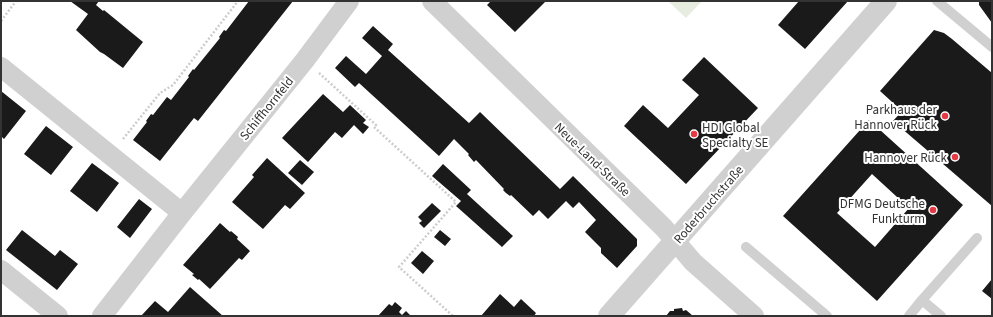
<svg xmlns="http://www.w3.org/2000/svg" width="993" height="317" font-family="'Source Sans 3',sans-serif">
  <rect width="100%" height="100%" fill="#fff"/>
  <!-- green -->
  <path fill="#e6ecdf" d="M 668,1 L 702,1 L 686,18 Z"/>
  <!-- building -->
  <path fill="#1a1a1a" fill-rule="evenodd" d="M 70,1 L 99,1 L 96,5 L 103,11 L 104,10 L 143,42 L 123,68 L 104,54 L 100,52 L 76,30 L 88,14 Z
    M 249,1 L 293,1 L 198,121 L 194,118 L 160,161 L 133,140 L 147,122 L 146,121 L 151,114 L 153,115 L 167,97 L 171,100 L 189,77 L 188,76 L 193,69 L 194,70 L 220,38 L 219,37 L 224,30 L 226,31 Z
    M 491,1 L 546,1 L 515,32 L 487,5 Z
    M 799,1 L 848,1 L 805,49 L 778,25 Z
    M 979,1 L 992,1 L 992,23 L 979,5 Z
    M 373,26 L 393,44 L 388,50 L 469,123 L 480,112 L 560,189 L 573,176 L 637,239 L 637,246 L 617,268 L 601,253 L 601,248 L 585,232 L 596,220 L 579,202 L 573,208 L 566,201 L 548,219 L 539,210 L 533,216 L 511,195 L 510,196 L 506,193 L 503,190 L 504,189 L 476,160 L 474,162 L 468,155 L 469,154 L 454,139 L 439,156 L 359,83 L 355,87 L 335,68 L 346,56 L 366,74 L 382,56 L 362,38 Z
    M 934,30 L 944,33 L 952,39 L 992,73 L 992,206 L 893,121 L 902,111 L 880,91 Z
    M 704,57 L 758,108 L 686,184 L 624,126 L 643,105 L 668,128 L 699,95 L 682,80 Z
    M 1,91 L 26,111 L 4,139 L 1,136 Z
    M 323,94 L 343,112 L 350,105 L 366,120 L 363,123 L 369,127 L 363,134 L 354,125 L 342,138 L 335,132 L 308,162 L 282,138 Z
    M 869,120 L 963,205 L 877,301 L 783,216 ZM 872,174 L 909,208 L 875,247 L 837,213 Z
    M 46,126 L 73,147 L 51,175 L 24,154 Z
    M 267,158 L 305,193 L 290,209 L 285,205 L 263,229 L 232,202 L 254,177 L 252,175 Z
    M 300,160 L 314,172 L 302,185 L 288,173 Z
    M 92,163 L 119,183 L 97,212 L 70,191 Z
    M 443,164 L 471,190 L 467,194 L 513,236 L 502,247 L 456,206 L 461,201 L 432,176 Z
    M 139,199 L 152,209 L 130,238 L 117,227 Z
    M 432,203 L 441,211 L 424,228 L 419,223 L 422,221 L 418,217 Z
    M 220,223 L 230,232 L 231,231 L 238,237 L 237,239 L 250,251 L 242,260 L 239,258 L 210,289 L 199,279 L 198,280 L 192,275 L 194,274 L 183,265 Z
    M 22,230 L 55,256 L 60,250 L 78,264 L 57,290 L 6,250 Z
    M 440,230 L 451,239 L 445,246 L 434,237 Z
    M 422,251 L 434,261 L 423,274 L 411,263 Z
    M 992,279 L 992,299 L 982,291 Z
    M 190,287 L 223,316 L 141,316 L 155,301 L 168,312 Z
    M 500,294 L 514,307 L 521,299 L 536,313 L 534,316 L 481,316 Z
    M 395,302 L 402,308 L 399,312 L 402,315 L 406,311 L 411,316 L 378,316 L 389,304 L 392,306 Z
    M 682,308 L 683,311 L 686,310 L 693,316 L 666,316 L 670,311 L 674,311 L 674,309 Z"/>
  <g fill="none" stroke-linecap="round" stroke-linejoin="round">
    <!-- path -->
    <path stroke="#cdcdcd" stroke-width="2.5" stroke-dasharray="2 2" stroke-linecap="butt" d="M 1,21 L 16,1
      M 319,73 L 376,125 L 374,127 L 456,202 L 399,267 L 453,316
      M 123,139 L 160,93 L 173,85 L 238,1"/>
    <!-- service -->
    <path stroke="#d0d0d0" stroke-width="10" d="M 937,1 L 992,47
      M 746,247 L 827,316
      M 922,300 L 977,238
      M 909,316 L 922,300 L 941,316"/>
    <!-- minor -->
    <path stroke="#d0d0d0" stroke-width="20" d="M 432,1 L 664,228 L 693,262 L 754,316
      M 1,67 L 182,213
      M 1,270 L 58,316
      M 102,316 L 182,213 L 305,60 L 349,1"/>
    <!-- tertiary -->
    <path stroke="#d0d0d0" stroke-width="22" d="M 609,316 L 886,1"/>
  </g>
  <!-- markers -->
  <g fill="#e63946" stroke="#fff" stroke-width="1.5">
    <circle cx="945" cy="116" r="4"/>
    <circle cx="694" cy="134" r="4"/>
    <circle cx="955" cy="157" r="4"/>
    <circle cx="933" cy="210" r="4"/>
  </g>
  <g text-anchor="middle" stroke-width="4" stroke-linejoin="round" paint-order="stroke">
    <!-- street labels -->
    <g font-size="13" fill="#333" stroke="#fff">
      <text transform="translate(266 108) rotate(-51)" y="5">Schiffhornfeld</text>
      <text transform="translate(593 159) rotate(44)" y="5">Neue-Land-Straße</text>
      <text transform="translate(708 204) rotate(-49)" y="5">Roderbruchstraße</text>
    </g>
    <!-- poi labels -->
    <g font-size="13" fill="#333" stroke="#fff" text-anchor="end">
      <text x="937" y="114">Parkhaus der<tspan x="937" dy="15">Hannover Rück</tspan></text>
      <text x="702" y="132" text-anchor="start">HDI Global<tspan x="702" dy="15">Specialty SE</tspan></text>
      <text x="947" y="162">Hannover Rück</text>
      <text x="925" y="208">DFMG Deutsche<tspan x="925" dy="15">Funkturm</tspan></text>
    </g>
  </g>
  <!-- border -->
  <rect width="993" height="317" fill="none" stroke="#333333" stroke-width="4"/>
</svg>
